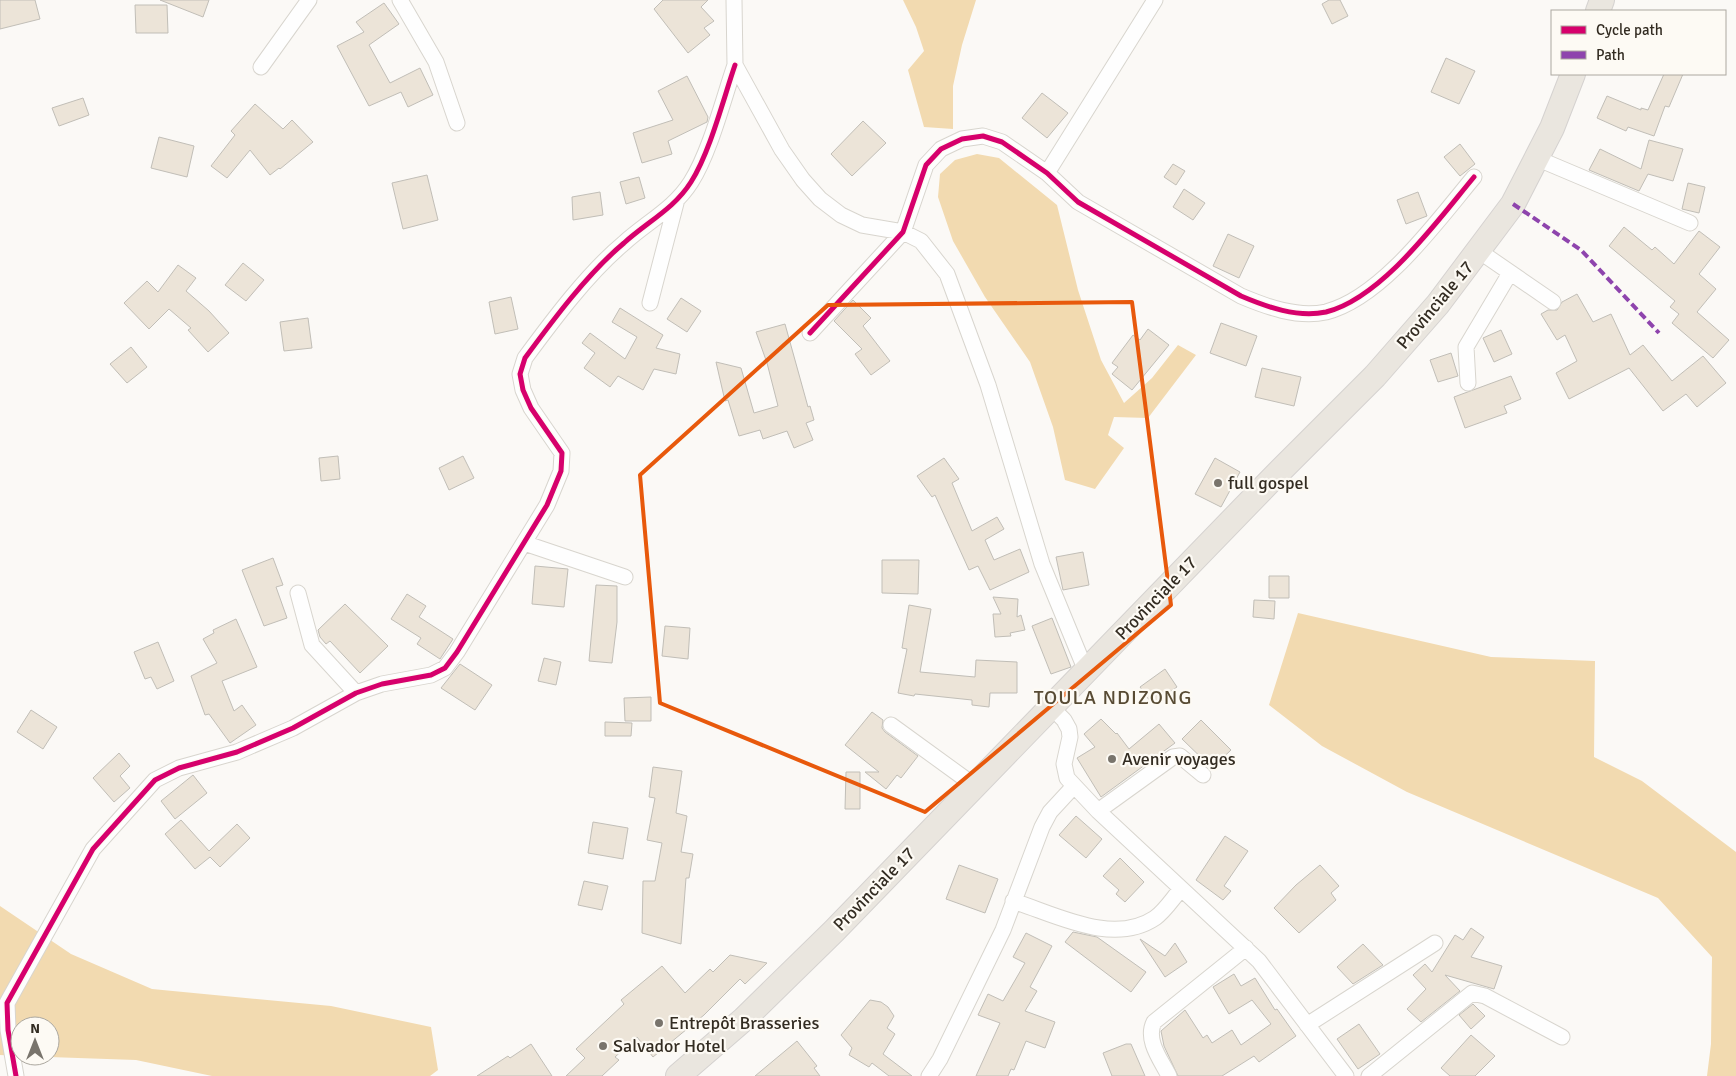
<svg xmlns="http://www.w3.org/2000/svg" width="1736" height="1076" font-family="Signika,sans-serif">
  <rect width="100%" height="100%" fill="#fbf9f6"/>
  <!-- forest -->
  <path fill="#f2dab0" d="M 903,0 L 976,0 L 962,45 L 953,86 L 953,129 L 924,127 L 908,70 L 924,51 L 916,27 Z
    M 977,154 L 999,158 L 1057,205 L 1078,290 L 1101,360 L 1124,403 L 1152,378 L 1178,345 L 1196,355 L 1148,418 L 1114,417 L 1108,435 L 1124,448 L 1095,489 L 1065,480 L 1053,427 L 1030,362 L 985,297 L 953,241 L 938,197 L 940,174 L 955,160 Z
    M 1298,613 L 1491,657 L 1595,661 L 1594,757 L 1642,781 L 1736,852 L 1736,1076 L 1707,1076 L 1711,1044 L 1712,957 L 1658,898 L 1407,792 L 1322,746 L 1269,705 Z
    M 0,906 L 71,954 L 152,989 L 331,1006 L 431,1027 L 438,1070 L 430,1076 L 212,1076 L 136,1060 L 20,1056 L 50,1056 L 50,1026 L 20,1026 L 20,1056 L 0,1055 Z"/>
  <!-- building -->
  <path fill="#ece4d8" stroke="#c1beb7" d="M 0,0 L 35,0 L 40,19 L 0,29 Z
    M 160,0 L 209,0 L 203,17 Z
    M 663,0 L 708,0 L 701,7 L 714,21 L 704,28 L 710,35 L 688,53 L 654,9 Z
    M 1329,0 L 1340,0 L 1348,16 L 1332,24 L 1322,4 Z
    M 384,3 L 399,24 L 369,45 L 390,83 L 420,68 L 433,95 L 408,107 L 401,92 L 369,106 L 337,46 L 364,32 L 356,22 Z
    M 135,5 L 167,5 L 168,33 L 136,33 Z
    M 1446,58 L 1475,71 L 1459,104 L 1431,92 Z
    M 1664,74 L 1683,74 L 1669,107 L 1665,106 L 1654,136 L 1628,127 L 1626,131 L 1597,118 L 1607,96 L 1641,110 L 1641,108 L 1648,110 Z
    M 687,76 L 708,117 L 707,122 L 668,141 L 672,154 L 642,163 L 633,133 L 673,120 L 658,91 Z
    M 1042,93 L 1068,113 L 1047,138 L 1022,118 Z
    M 83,98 L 89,115 L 59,126 L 52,108 Z
    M 255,104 L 283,129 L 292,120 L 313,142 L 280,169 L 279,168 L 270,175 L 250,150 L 227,178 L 211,166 L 235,135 L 231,131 Z
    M 863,121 L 886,143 L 852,176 L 831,154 Z
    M 159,137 L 194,146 L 187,177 L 151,168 Z
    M 1649,140 L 1683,149 L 1673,181 L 1648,174 L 1639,191 L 1589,170 L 1600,149 L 1641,169 Z
    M 1460,144 L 1475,164 L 1460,176 L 1444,157 Z
    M 1173,164 L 1185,171 L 1176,185 L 1164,177 Z
    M 427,175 L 438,220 L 403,229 L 392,183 Z
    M 639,177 L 645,198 L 626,204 L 620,182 Z
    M 1688,183 L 1705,187 L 1699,213 L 1682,209 Z
    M 1184,189 L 1205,203 L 1193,220 L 1173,207 Z
    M 600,192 L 603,215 L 573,220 L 572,197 Z
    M 1418,192 L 1427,216 L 1406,224 L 1397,200 Z
    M 1624,227 L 1652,250 L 1655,247 L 1674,264 L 1699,231 L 1720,247 L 1699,274 L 1716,289 L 1697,312 L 1729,340 L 1713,358 L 1672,323 L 1679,314 L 1670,307 L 1675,301 L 1609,246 Z
    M 1228,234 L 1254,246 L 1239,278 L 1213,266 Z
    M 243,263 L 264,280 L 246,301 L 225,285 Z
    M 178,265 L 196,278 L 186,291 L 209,311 L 229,333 L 208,352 L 188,330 L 191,328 L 169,309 L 149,329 L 124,303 L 147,281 L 158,292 Z
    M 1577,294 L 1593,322 L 1611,314 L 1630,355 L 1643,345 L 1672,381 L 1703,356 L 1726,383 L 1697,407 L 1686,394 L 1663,411 L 1629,368 L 1569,399 L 1556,373 L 1577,361 L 1565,335 L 1557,340 L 1541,314 L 1548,310 L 1557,310 L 1562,302 Z
    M 511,297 L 518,329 L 495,334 L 489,302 Z
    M 681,298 L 701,311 L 687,332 L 667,319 Z
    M 853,300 L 871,318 L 863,326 L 890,361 L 871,375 L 855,354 L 862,349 L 834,321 Z
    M 620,308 L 663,335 L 656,348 L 680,354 L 676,374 L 654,369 L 643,390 L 618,376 L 610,387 L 584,368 L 595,353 L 582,343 L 590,333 L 625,359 L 637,337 L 612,322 Z
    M 308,318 L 312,348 L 284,351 L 280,322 Z
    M 1221,323 L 1257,336 L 1246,366 L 1210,353 Z
    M 785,324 L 808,407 L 810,406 L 814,420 L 806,423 L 813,440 L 794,448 L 787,431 L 763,439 L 760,430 L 739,436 L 728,400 L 725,401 L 716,362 L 741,368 L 754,413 L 778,406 L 767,363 L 756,332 Z
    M 1148,329 L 1169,345 L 1132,390 L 1112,374 L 1118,367 L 1112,363 L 1133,335 L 1140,340 Z
    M 1501,330 L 1512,354 L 1494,362 L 1483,338 Z
    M 131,347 L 147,367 L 127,383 L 110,364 Z
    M 1451,353 L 1458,376 L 1438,382 L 1430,360 Z
    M 1262,368 L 1301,377 L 1294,406 L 1255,397 Z
    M 1511,376 L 1521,399 L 1504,406 L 1507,413 L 1465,428 L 1454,397 Z
    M 338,456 L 340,479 L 321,481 L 319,458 Z
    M 463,456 L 474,478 L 449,490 L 439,468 Z
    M 944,458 L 959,479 L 952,483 L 972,531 L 997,517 L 1004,529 L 985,540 L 994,560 L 1020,549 L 1029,572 L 990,590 L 978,566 L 969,570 L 935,495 L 932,497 L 917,476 Z
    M 1215,458 L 1240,472 L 1221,507 L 1195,494 Z
    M 1083,552 L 1089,585 L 1063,590 L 1056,557 Z
    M 273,558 L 283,585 L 276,587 L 287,618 L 264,626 L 242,570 Z
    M 882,560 L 919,560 L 918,594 L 882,593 Z
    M 535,566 L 568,569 L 564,607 L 532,604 Z
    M 1269,576 L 1289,576 L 1289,598 L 1269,598 Z
    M 596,585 L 617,586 L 617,622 L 612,663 L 589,661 Z
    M 407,594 L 426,606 L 419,617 L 453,639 L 440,659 L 417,644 L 421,638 L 391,619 Z
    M 993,597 L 1018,599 L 1017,617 L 1021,615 L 1025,630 L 1010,633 L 1011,636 L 995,637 L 993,614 L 1001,614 Z
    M 1254,600 L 1275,601 L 1274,619 L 1253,617 Z
    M 345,604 L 388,646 L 360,673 L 330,641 L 326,644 L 320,637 L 318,630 Z
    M 909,605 L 931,609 L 920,672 L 975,677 L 976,660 L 1017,662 L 1017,693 L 990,693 L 989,707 L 972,705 L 972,700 L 915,694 L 914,696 L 898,693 L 907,649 L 902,648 Z
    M 1052,618 L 1071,667 L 1051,674 L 1032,626 Z
    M 236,619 L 257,667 L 222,681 L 234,711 L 242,705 L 256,725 L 230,743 L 209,714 L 205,715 L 191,676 L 217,663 L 203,639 L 214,633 L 213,630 Z
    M 665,626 L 690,628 L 688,659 L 662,656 Z
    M 158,642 L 174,681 L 157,689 L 151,677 L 145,679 L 134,652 Z
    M 544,658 L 561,662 L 556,685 L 538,681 Z
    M 460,664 L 492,685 L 475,710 L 441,688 Z
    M 1165,669 L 1177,687 L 1152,704 L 1140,687 Z
    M 651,697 L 651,721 L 625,721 L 624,698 Z
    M 31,710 L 57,727 L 43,749 L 17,732 Z
    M 872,712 L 883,720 L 882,728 L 885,732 L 918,756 L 901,778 L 897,775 L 886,789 L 865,772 L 879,772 L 845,745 Z
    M 1101,719 L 1116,734 L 1117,733 L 1129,749 L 1159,724 L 1175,743 L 1101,797 L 1077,758 L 1095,747 L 1084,734 Z
    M 1201,720 L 1231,750 L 1212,768 L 1182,739 Z
    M 605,722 L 632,723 L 631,736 L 605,736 Z
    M 119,753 L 130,766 L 120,776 L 130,788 L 114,802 L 93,778 Z
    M 653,767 L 682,771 L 676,813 L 687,816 L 681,852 L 693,854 L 689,878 L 686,878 L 681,944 L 642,933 L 643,881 L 655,881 L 662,843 L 647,840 L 655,798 L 649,797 Z
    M 846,772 L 860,772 L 860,809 L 845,809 Z
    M 193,775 L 207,793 L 175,819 L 161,801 Z
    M 1076,816 L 1102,839 L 1086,858 L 1059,835 Z
    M 181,820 L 209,851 L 237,824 L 250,838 L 220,867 L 210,857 L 195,869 L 165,834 Z
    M 593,822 L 628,828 L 623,859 L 588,853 Z
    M 1225,836 L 1248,851 L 1224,886 L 1231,891 L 1223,900 L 1196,880 Z
    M 1120,858 L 1144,882 L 1125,902 L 1116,894 L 1119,890 L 1103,876 Z
    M 959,865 L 998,879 L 985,913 L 946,899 Z
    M 1320,865 L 1339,886 L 1331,893 L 1336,900 L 1299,933 L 1274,908 L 1296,885 Z
    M 584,881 L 608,886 L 602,910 L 578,905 Z
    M 1471,928 L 1484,937 L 1471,957 L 1502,966 L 1494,989 L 1445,975 L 1460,991 L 1421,1022 L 1407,1009 L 1426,989 L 1413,975 L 1425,964 L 1432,972 L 1455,935 L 1463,940 Z
    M 1073,932 L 1097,937 L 1146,972 L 1131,992 L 1065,942 Z
    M 1026,933 L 1052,946 L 1030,987 L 1037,991 L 1025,1011 L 1055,1022 L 1045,1048 L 1026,1041 L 1014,1070 L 1011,1069 L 1008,1076 L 976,1076 L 1000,1023 L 978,1015 L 988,994 L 1003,1001 L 1025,963 L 1013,957 Z
    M 1140,939 L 1165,956 L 1175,943 L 1187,962 L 1165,977 Z
    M 1363,944 L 1383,965 L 1353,984 L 1337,967 Z
    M 730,955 L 767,963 L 745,984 L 740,979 L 704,1015 L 653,1057 L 637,1037 L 615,1057 L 619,1060 L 602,1076 L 566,1076 L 585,1058 L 576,1049 L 624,1004 L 621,1000 L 662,966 L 685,993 L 710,969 L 713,972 Z
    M 1234,974 L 1241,986 L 1255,978 L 1275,1010 L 1277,1009 L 1296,1036 L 1259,1062 L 1254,1056 L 1222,1076 L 1178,1076 L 1164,1046 L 1161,1031 L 1185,1010 L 1203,1038 L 1207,1035 L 1212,1043 L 1232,1030 L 1241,1045 L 1271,1024 L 1252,1000 L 1229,1014 L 1213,987 Z
    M 870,1000 L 881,1002 L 888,1007 L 894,1016 L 887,1028 L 895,1034 L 883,1054 L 912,1076 L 889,1076 L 872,1063 L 869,1067 L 849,1055 L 852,1048 L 841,1035 Z
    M 1473,1004 L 1485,1016 L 1471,1029 L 1459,1015 Z
    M 1359,1024 L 1380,1054 L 1358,1069 L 1337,1039 Z
    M 1471,1035 L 1495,1056 L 1475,1076 L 1450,1076 L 1441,1068 Z
    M 797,1041 L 817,1066 L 814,1068 L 820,1076 L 755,1076 Z
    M 531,1044 L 552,1076 L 477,1076 L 508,1056 L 510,1058 Z
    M 1126,1044 L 1131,1044 L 1145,1076 L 1112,1076 L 1103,1053 Z"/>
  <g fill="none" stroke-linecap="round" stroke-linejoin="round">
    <!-- minor casing -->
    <g stroke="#d8d5ce" stroke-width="17">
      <path id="minor" d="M 400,0 L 436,62 L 457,123
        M 734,0 L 735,65 L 782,150 L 803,180 L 820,199 L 841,215 L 862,225 L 903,232 L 921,241 L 947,274 L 988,385 L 1042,564 L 1086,671
        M 261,67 L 309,0
        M 1536,158 L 1690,223
        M 1047,173 L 1155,0
        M 1479,251 L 1553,302
        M 650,303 L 676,203
        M 810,333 L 903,232 L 926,165 L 941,149 L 962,139 L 983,136 L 1002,142 L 1047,173 L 1078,202 L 1241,296 C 1267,307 1297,318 1326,312 C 1382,298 1438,220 1474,177
        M 1468,383 L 1466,347 L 1510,273
        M 524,543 L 625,577
        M 298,593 L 312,645 L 356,693
        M 1051,707 L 1064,720 L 1069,729 L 1070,737 L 1064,764 L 1067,778 L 1098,811 L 1259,961 L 1346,1076
        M 891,725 L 975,786
        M 1098,811 L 1173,757 L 1180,756 L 1203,775
        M 1013,901 C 1057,915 1113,946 1155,918 C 1165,911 1173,898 1181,889
        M 1307,1025 L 1435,943
        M 16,1076 L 8,1030 L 7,1003 L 93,849 L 155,780 L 179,768 L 237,752 L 293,728 L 356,693 L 382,684 L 431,675 L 445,668 L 457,652 L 547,505 L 561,471 L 562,453 L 531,408 L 523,390 L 520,374 L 525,358 C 553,320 588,273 624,243 C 647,222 674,209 691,182 C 710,152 723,100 735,65
        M 929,1076 L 940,1059 L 1003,930 L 1042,827 L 1050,812 L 1074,786
        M 1169,1076 C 1161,1060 1145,1040 1154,1022 L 1246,948
        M 1369,1076 L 1472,993 L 1485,996 L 1562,1037"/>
    </g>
    <!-- primary casing -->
    <g stroke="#d5d2d0" stroke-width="26">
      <path id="primary" d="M 1598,11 L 1602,0
        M 678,1076 L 744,1019 L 834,931 L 1272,479 L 1375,376 L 1438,304 L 1513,204 L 1552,128 L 1573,74"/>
    </g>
    <!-- minor -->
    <use href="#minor" stroke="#fefefe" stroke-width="15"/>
    <!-- primary -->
    <use href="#primary" stroke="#eae6df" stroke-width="24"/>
    <!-- quiet -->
    <path stroke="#8e44ad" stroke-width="4" stroke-dasharray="8 4" stroke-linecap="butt" d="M 1513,204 L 1581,250 L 1659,333"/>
    <!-- cycleway casing -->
    <g stroke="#fdfaf4" stroke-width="8">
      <path id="cycleway" d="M 810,333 L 903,232 L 926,165 L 941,149 L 962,139 L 983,136 L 1002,142 L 1047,173 L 1078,202 L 1241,296 C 1267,307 1297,318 1326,312 C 1382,298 1438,220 1474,177
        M 16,1076 L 8,1030 L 7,1003 L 93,849 L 155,780 L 179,768 L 237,752 L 293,728 L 356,693 L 382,684 L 431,675 L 445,668 L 457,652 L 547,505 L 561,471 L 562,453 L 531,408 L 523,390 L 520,374 L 525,358 C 553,320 588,273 624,243 C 647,222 674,209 691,182 C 710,152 723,100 735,65"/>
    </g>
    <!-- cycleway -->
    <use href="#cycleway" stroke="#d6006c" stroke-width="5"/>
  </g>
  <!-- marked area -->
  <path fill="none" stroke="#e8590c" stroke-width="4" stroke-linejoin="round" d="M 1132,302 L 1171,605 L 925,812 L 660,703 L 640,475 L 828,305 Z"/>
  <!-- markers -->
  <g fill="#79746c" stroke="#fdfaf4" stroke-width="2">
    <circle cx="1218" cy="483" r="5"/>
    <circle cx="1112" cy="759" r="5"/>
    <circle cx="659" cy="1023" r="5"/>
    <circle cx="603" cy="1046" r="5"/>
  </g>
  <g text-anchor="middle" stroke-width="4.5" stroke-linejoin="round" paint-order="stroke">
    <!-- street labels -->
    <g font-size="18" fill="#332c22" stroke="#fdfaf4">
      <text transform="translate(1435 305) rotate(-50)" y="6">Provinciale 17</text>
      <text transform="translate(1156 598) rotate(-46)" y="6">Provinciale 17</text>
      <text transform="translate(874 889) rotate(-46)" y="6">Provinciale 17</text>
    </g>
    <!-- poi labels -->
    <g font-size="18" fill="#332c22" stroke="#fdfaf4" text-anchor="start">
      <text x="1228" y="489">full gospel</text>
      <text x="1122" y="765">Avenir voyages</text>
      <text x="669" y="1029">Entrepôt Brasseries</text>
      <text x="613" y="1052">Salvador Hotel</text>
    </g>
    <!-- quarter labels -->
    <g font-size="20" letter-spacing="1" fill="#584b34" stroke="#fdfaf4">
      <text x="1113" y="704">TOULA NDIZONG</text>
    </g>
  </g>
  <!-- legend -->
  <rect x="1551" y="10" width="175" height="65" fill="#fdfaf4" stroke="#aca8a0"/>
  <rect x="1561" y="26" width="25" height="8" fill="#d6006c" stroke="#aca8a0"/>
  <text x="1596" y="35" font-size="15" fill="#332c22">Cycle path</text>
  <rect x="1561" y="51" width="25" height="8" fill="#8e44ad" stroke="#aca8a0"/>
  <text x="1596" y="60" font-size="15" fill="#332c22">Path</text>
  <!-- north arrow -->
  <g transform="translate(35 1041)"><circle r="24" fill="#fdfaf4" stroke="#aca8a0"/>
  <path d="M0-4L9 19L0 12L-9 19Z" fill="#79746c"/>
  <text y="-8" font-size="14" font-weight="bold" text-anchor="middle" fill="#332c22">N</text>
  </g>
</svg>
